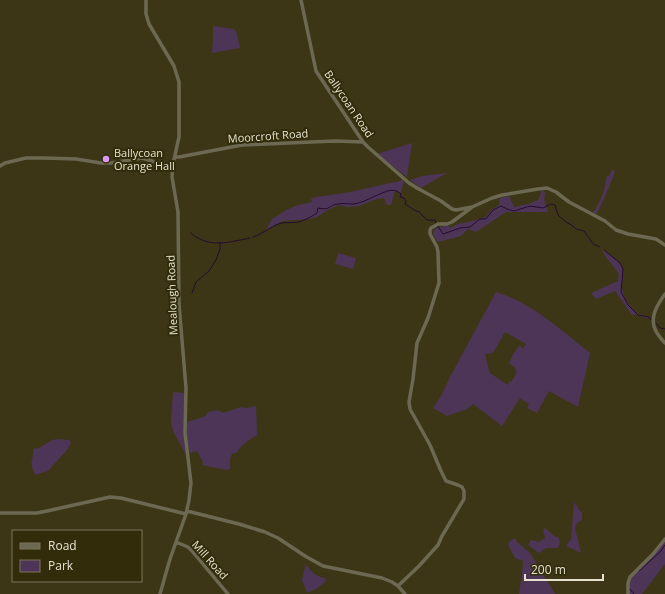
<svg xmlns="http://www.w3.org/2000/svg" width="665" height="594" font-family="'Open Sans',sans-serif">
  <rect width="100%" height="100%" fill="#3c3616"/>
  <!-- green -->
  <path fill="#4d3558" fill-rule="evenodd" d="M 213,26 L 234,29 L 236,31 L 240,48 L 212,53 L 213,39 Z
    M 412,143 L 407,177 L 377,154 Z
    M 611,170 L 615,171 C 614,177 611,181 609,187 C 604,197 602,205 596,214 L 593,213 C 602,199 604,192 607,176 L 609,176 L 610,173 L 611,173 Z
    M 447,173 L 421,188 L 410,180 L 423,176 Z
    M 404,180 L 401,193 L 395,190 L 391,205 L 387,205 L 384,198 L 377,199 L 359,206 L 347,207 L 339,205 L 328,210 L 317,217 L 309,219 L 283,221 L 266,230 L 272,219 L 288,209 L 299,205 L 312,202 L 311,198 L 350,192 Z
    M 542,190 L 545,193 L 544,200 L 548,212 L 506,212 L 476,232 L 468,229 L 461,236 L 438,242 L 433,235 L 434,230 L 440,227 L 448,225 L 450,228 L 458,224 L 473,221 L 486,217 L 491,210 L 499,205 L 500,198 L 509,196 L 514,207 L 528,204 L 538,200 Z
    M 603,250 C 608,254 620,262 622,267 C 624,272 623,277 622,283 C 621,294 628,306 637,313 C 641,316 647,316 652,318 C 647,318 640,317 636,314 L 632,315 L 615,291 L 596,299 L 591,293 L 618,281 L 619,274 L 603,253 Z
    M 338,253 L 356,258 L 353,269 L 335,264 Z
    M 496,292 C 532,303 561,330 590,353 L 578,407 L 549,391 L 537,413 L 527,408 L 529,404 L 520,398 L 502,426 L 473,404 L 467,409 L 447,416 L 433,408 L 441,396 L 450,377 ZM 505,332 L 526,344 L 523,348 L 519,346 L 513,354 L 509,363 C 519,370 518,372 511,382 L 509,381 L 508,385 L 490,373 L 488,367 L 485,354 L 493,353 Z
    M 173,392 L 184,393 L 184,440 L 186,455 L 173,431 L 171,422 Z
    M 256,406 L 257,435 C 248,440 242,445 236,453 L 232,454 C 228,462 231,462 230,469 L 226,470 L 202,465 L 203,462 L 197,451 L 190,453 L 187,442 L 187,422 L 206,416 L 208,412 L 218,410 L 223,413 L 241,407 L 246,408 Z
    M 58,439 L 69,440 L 71,443 L 67,450 L 48,471 L 35,475 C 28,462 34,461 33,449 L 39,448 L 52,440 Z
    M 574,502 L 579,510 L 582,512 L 582,520 L 577,523 L 575,528 L 581,553 L 566,546 L 571,539 Z
    M 545,528 L 554,536 L 559,538 L 560,543 L 558,548 L 546,548 L 539,553 L 528,545 L 531,540 L 539,542 L 545,538 L 543,530 Z
    M 515,538 L 517,542 L 530,553 L 555,594 L 519,594 L 522,574 L 523,561 L 515,558 L 508,545 L 510,541 Z
    M 665,540 L 665,564 L 642,594 L 628,594 L 629,579 Z
    M 306,564 C 311,572 315,576 325,578 L 326,581 L 318,588 L 307,593 L 302,580 Z"/>
  <g fill="none" stroke-linecap="round" stroke-linejoin="round">
    <!-- stream -->
    <path stroke="#250b30" stroke-width="1" d="M 438,226 L 443,234 L 460,228 L 470,227 L 480,219 L 486,219 L 493,210 L 501,206 L 507,209 L 514,211 L 530,206 L 543,208 L 550,204 L 555,205 L 558,215 L 566,222 L 573,226 L 576,229 L 584,231 L 589,238 L 593,244 L 600,247
      M 191,233 C 209,249 229,242 250,238
      M 253,237 C 263,234 272,225 282,223 C 288,222 293,223 299,222 C 305,220 311,217 317,213 L 318,208 C 331,211 328,205 338,204 C 343,203 349,204 354,204 C 361,203 369,199 375,196 C 384,193 392,186 401,194 L 400,197 L 404,198 L 406,202 L 405,204 L 416,211 L 419,212 L 427,220 L 435,220 L 436,223
      M 604,250 L 620,263 L 623,269 L 621,292 L 628,305 L 638,315 L 649,317 L 651,320
      M 192,293 L 196,282 L 209,271 L 216,260 L 220,249 L 220,243
      M 656,323 L 660,328 L 665,329
      M 639,571 L 660,552 L 665,545
      M 629,588 L 634,594"/>
    <!-- minor -->
    <path stroke="#6c6852" stroke-width="3.5" d="M 146,0 L 146,14 L 149,24 L 174,66 L 179,82 L 179,137 L 173,164 L 172,177 L 178,212 L 179,304 L 186,388 L 185,433 L 191,483 L 189,500 L 186,514 L 170,559 L 160,594
      M 301,0 L 316,71 L 363,142 L 368,147 L 409,183 L 417,188 L 441,201 L 452,209 L 456,210 L 472,207 L 492,198 L 502,195 L 538,189 L 547,188 L 556,192 L 569,202 L 605,221 L 616,230 L 628,234 L 656,239 L 665,245
      M 175,157 L 179,157 L 242,145 L 335,141 L 363,142
      M 0,166 L 5,163 L 26,158 L 44,158 L 76,159 L 101,163 L 111,163 L 142,158 L 162,164 L 173,164
      M 665,294 C 657,305 648,319 657,333 C 659,336 662,340 665,343
      M 187,511 L 239,524 L 265,532 L 278,538 L 305,556 L 323,566 L 382,578 L 392,582 L 398,586 L 405,594
      M 0,513 L 37,513 L 47,511 L 110,497 L 121,498 L 186,514
      M 176,542 L 188,547 L 192,551 L 228,594
      M 398,586 L 419,566 L 438,545 L 442,536 L 464,499 L 464,491 L 462,487 L 458,485 L 446,481 L 441,471 L 430,445 L 410,409 L 409,402 L 413,379 L 417,343 L 428,318 L 439,283 L 438,252 L 437,247 L 430,234 L 430,230 L 431,228 L 438,224 L 447,224 L 452,222 L 471,208
      M 628,594 L 628,583 L 630,577 L 653,554 L 665,539"/>
  </g>
  <!-- markers -->
  <circle fill="#d99af7" stroke="#322c0b" stroke-width="1.5" cx="106" cy="159" r="4"/>
  <g text-anchor="middle" stroke-width="4" stroke-linejoin="round" paint-order="stroke">
    <!-- street labels -->
    <g font-size="11" fill="#e5e2d0" stroke="#322c0b">
      <text transform="translate(349 104) rotate(56)" y="4">Ballycoan Road</text>
      <text transform="translate(268 136) rotate(-4)" y="4">Moorcroft Road</text>
      <text transform="translate(172 295) rotate(-92)" y="4">Mealough Road</text>
      <text transform="translate(210 560) rotate(48)" y="4">Mill Road</text>
    </g>
    <!-- poi labels -->
    <g font-size="11" fill="#e5e2d0" stroke="#322c0b" text-anchor="start">
      <text x="114" y="157">Ballycoan<tspan x="114" dy="13">Orange Hall</tspan></text>
    </g>
  </g>
  <!-- legend -->
  <rect x="12" y="530" width="130" height="52" fill="#322c0b" stroke="#7a755a"/>
  <rect x="20" y="543" width="20" height="6" fill="#6c6852" stroke="#7a755a"/>
  <text x="48" y="550" font-size="12" fill="#e5e2d0">Road</text>
  <rect x="20" y="560" width="20" height="12" fill="#4d3558" stroke="#7a755a"/>
  <text x="48" y="570" font-size="12" fill="#e5e2d0">Park</text>
  <!-- scale -->
  <path d="M525 574v6h78v-6" fill="none" stroke="#e5e2d0" stroke-width="2"/>
  <text x="531" y="574" font-size="12" fill="#e5e2d0" stroke="#322c0b" stroke-width="3" paint-order="stroke">200 m</text>
</svg>
